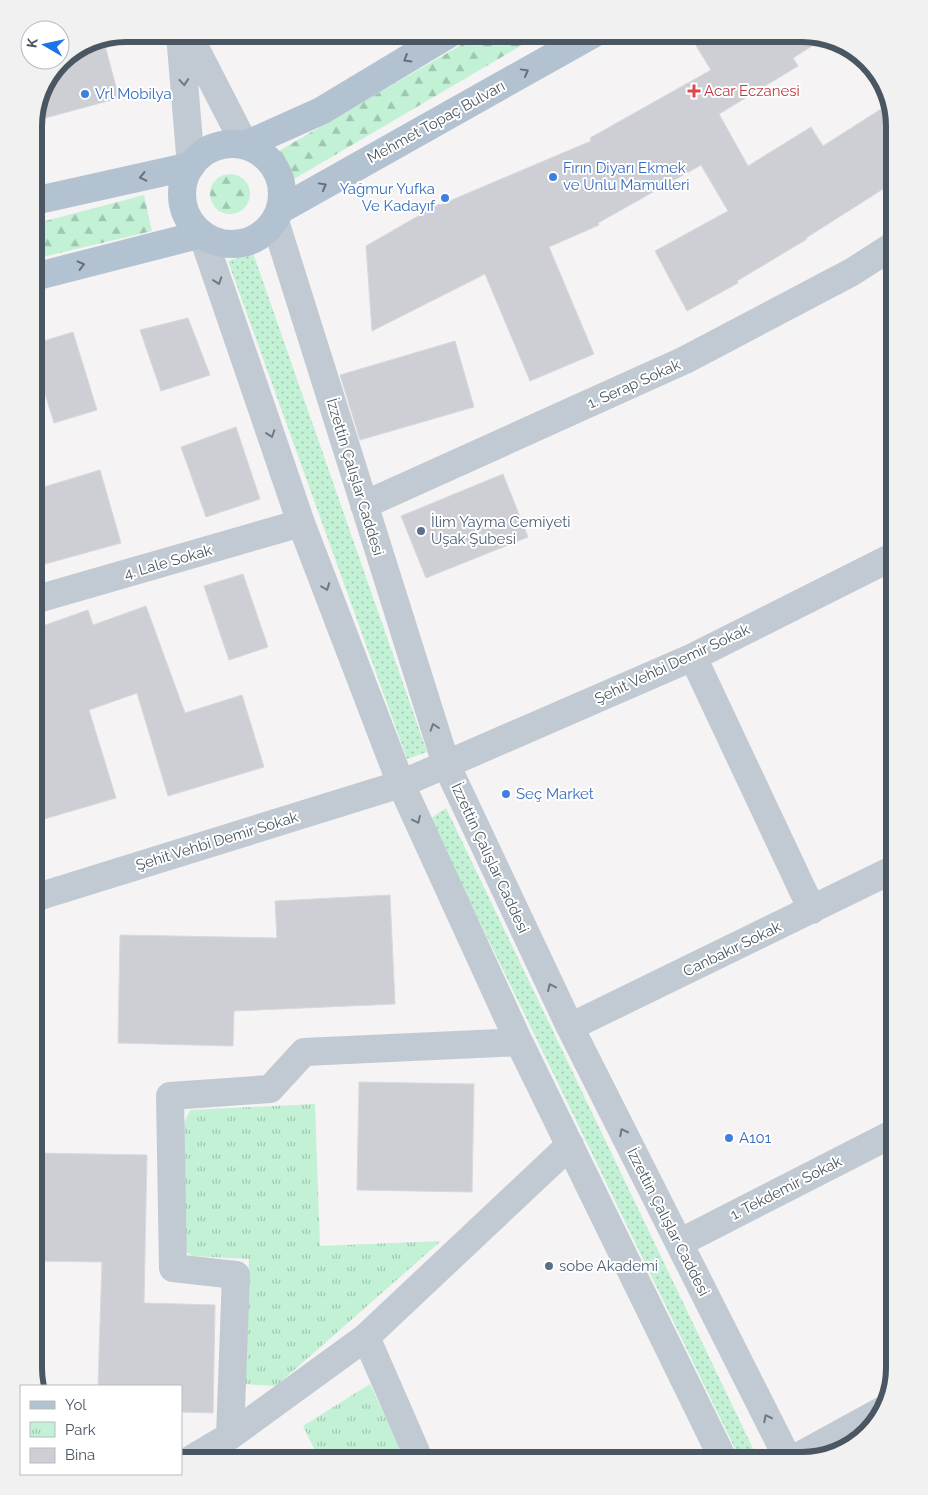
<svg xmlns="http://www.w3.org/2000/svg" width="928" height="1495" font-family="Raleway,sans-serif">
  <defs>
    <pattern id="grass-dots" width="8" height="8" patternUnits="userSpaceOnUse" patternTransform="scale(1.25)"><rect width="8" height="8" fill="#c3f1d5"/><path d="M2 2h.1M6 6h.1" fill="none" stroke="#a0c6b0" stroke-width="1.8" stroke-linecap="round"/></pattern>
    <pattern id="forest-firs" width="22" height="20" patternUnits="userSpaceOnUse" patternTransform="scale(1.25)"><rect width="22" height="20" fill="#c3f1d5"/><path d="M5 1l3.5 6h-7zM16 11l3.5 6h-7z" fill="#a0c6b0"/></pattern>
    <pattern id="park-tufts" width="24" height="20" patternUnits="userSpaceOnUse" patternTransform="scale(1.25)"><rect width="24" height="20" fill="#c3f1d5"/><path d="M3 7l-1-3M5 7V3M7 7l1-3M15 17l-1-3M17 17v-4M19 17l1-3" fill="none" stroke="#a0c6b0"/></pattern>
  </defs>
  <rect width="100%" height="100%" fill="#f5f3f3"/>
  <!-- grass -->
  <path fill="url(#grass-dots)" d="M 253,253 L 427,752 L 407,759 L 228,261 Z
    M 446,808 L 759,1461 L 741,1461 L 430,819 Z"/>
  <!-- forest -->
  <path fill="url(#forest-firs)" d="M 480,34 L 541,34 L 294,179 L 277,152 Z
    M210 194a20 20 0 1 1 40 0a20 20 0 1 1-40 0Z
    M 144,195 L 152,231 L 34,259 L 34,224 Z"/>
  <!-- park -->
  <path fill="url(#park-tufts)" d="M 315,1104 L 320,1246 L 441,1241 L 276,1386 L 244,1384 L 249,1259 L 192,1256 L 184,1250 L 183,1125 L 190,1110 Z
    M 370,1384 L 406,1461 L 320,1461 L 303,1426 Z"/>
  <!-- building -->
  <path fill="#cdcfd5" stroke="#d7d9de" d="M 689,34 L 808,34 L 823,39 L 793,58 L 798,66 L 719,114 L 748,166 L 811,127 L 823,146 L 889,104 L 894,127 L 894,182 L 806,238 L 807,239 L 737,281 L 738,283 L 687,311 L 655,251 L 728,211 L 701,165 L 598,223 L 599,225 L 549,247 L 594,354 L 530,381 L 485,274 L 372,331 L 366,246 L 439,204 L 440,205 L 591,141 L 590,138 L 711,70 Z
    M 103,38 L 119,98 L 34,121 L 61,61 L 91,41 Z
    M 188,318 L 210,375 L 161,391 L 140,330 Z
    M 73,332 L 97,410 L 54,423 L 34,358 L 34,344 Z
    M 455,341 L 474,407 L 360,440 L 340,375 Z
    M 236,427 L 260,499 L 206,517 L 181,447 Z
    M 100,470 L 121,543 L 34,567 L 34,490 Z
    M 503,474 L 528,537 L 426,578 L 401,516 Z
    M 243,574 L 268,647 L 229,660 L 204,586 Z
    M 146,606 L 185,713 L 242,695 L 264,767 L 168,796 L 137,693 L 89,710 L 116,798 L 34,822 L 34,629 L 88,610 L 93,625 Z
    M 390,895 L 395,1004 L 234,1011 L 233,1046 L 118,1043 L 120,935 L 277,938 L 275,901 Z
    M 359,1082 L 474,1084 L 472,1192 L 357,1190 Z
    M 34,1153 L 147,1155 L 144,1303 L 215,1305 L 213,1413 L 181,1412 L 181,1386 L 98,1386 L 102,1262 L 34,1261 Z"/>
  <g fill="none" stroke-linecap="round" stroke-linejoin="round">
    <!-- minor -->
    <path stroke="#c1cad2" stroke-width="28" d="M 180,34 L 191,166
      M 188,34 L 245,145
      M 275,221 L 446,764 L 570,1027 L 789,1461
      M 202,234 L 301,523 L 401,784 L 519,1042 L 724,1461
      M 364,505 L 685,360 L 852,272 L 894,245
      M 34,600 L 301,523
      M 693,657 L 812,910
      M 34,898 L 401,784 L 693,657 L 894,556
      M 570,1027 L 894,869
      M 679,1243 L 894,1133
      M 366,1337 L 420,1461
      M 230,1436 L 236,1275 L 173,1268 L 170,1096 L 270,1089 L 304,1052 L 519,1042
      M 188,1461 L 230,1436 L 366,1337 L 570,1145
      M 790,1461 L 883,1410"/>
    <!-- major -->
    <path stroke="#b3c2d1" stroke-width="28" d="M182 194a50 50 0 1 1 100 0a50 50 0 1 1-100 0Z
      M 245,145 L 321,111 L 449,34
      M 34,201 L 191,166
      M 280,210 L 593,34
      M 34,277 L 202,234"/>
  </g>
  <!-- one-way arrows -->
  <defs><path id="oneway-chevron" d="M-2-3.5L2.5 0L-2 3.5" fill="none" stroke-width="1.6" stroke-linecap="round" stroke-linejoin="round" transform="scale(1.25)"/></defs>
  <g stroke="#64717d">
    <use href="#oneway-chevron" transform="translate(407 59) rotate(149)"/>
    <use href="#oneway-chevron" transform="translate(525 72) rotate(-29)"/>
    <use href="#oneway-chevron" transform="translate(143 177) rotate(167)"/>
    <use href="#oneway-chevron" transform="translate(323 186) rotate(-29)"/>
    <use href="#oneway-chevron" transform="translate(81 265) rotate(-14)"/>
  </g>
  <g stroke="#6e7983">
    <use href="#oneway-chevron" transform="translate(184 82) rotate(85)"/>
    <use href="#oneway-chevron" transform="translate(218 281) rotate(71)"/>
    <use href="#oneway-chevron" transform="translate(271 434) rotate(71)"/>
    <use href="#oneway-chevron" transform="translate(326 587) rotate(69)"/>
    <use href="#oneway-chevron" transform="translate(434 727) rotate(-108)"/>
    <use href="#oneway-chevron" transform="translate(417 820) rotate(65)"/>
    <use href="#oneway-chevron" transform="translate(551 987) rotate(-115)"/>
    <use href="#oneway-chevron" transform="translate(623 1132) rotate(-117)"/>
    <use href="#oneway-chevron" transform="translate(767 1418) rotate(-117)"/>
  </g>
  <!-- markers -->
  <path fill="#e0444e" stroke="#fff" stroke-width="2" d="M691.5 83.5h5v5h5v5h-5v5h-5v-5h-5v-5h5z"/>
  <g fill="#3f7fe0" stroke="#fff" stroke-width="2">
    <circle cx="85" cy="94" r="5"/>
    <circle cx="553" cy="177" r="5"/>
    <circle cx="445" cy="198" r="5"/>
    <circle cx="506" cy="794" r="5"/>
    <circle cx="729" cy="1138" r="5"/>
  </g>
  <g fill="#5c6f8a" stroke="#fff" stroke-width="2">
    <circle cx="421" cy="531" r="5"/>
    <circle cx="549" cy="1266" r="5"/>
  </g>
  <g text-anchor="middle" stroke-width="4" stroke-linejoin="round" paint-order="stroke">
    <!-- health labels -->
    <g font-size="15" fill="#be3a42" stroke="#fff" text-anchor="start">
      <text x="704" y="96">Acar Eczanesi</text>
    </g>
    <!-- shop labels -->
    <g font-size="15" fill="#366cbe" stroke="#fff" text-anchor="start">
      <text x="95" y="99">Vrl Mobilya</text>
      <text x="563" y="173">Fırın Diyarı Ekmek<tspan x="563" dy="17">ve Unlu Mamulleri</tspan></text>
      <text x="435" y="194" text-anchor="end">Yağmur Yufka<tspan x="435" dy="17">Ve Kadayıf</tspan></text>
      <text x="516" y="799">Seç Market</text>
      <text x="739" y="1143">A101</text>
    </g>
    <!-- street labels -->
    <g font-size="15" fill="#4a5661" stroke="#fff">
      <text transform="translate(436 122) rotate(-29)" y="5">Mehmet Topaç Bulvarı</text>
      <text transform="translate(634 384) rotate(-24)" y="5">1. Serap Sokak</text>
      <text transform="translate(355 477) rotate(73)" y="5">İzzettin Çalışlar Caddesi</text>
      <text transform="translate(168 562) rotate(-16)" y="5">4. Lale Sokak</text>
      <text transform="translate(672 664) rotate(-25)" y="5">Şehit Vehbi Demir Sokak</text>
      <text transform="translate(217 841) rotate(-17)" y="5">Şehit Vehbi Demir Sokak</text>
      <text transform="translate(490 858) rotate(65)" y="5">İzzettin Çalışlar Caddesi</text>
      <text transform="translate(732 949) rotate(-26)" y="5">Canbakır Sokak</text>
      <text transform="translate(786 1188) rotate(-27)" y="5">1. Tekdemir Sokak</text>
      <text transform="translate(668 1222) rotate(63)" y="5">İzzettin Çalışlar Caddesi</text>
    </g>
    <!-- service labels -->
    <g font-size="15" fill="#4e5e75" stroke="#fff" text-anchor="start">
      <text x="431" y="527">İlim Yayma Cemiyeti<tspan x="431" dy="17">Uşak Şubesi</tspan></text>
      <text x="559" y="1271">sobe Akademi</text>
    </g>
  </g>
  <!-- crop -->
  <path d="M0 0H928V1495H0ZM126 42H802A84 84 0 0 1 886 126V1368A84 84 0 0 1 802 1452H126A84 84 0 0 1 42 1368V126A84 84 0 0 1 126 42Z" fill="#f1f1f2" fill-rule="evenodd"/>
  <path fill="none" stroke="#4a5661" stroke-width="6" d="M126 42H802A84 84 0 0 1 886 126V1368A84 84 0 0 1 802 1452H126A84 84 0 0 1 42 1368V126A84 84 0 0 1 126 42Z"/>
  <!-- legend -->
  <rect x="20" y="1385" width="162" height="90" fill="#ffffff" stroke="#b7bbc0"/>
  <rect x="30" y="1401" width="25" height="8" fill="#b3c2d1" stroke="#b7bbc0"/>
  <text x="65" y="1410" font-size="15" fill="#4a5661">Yol</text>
  <rect x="30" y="1422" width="25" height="15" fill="url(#park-tufts)" stroke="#b7bbc0"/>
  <text x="65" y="1435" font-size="15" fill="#4a5661">Park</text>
  <rect x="30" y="1448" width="25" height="15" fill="#cdcfd5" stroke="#b7bbc0"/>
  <text x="65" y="1460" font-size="15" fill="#4a5661">Bina</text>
  <!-- north arrow -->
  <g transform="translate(45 45) rotate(279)"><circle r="24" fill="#ffffff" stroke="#b7bbc0"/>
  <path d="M0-4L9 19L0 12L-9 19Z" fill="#1a73e8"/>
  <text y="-8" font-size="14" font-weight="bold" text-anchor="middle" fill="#4a5661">K</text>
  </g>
</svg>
